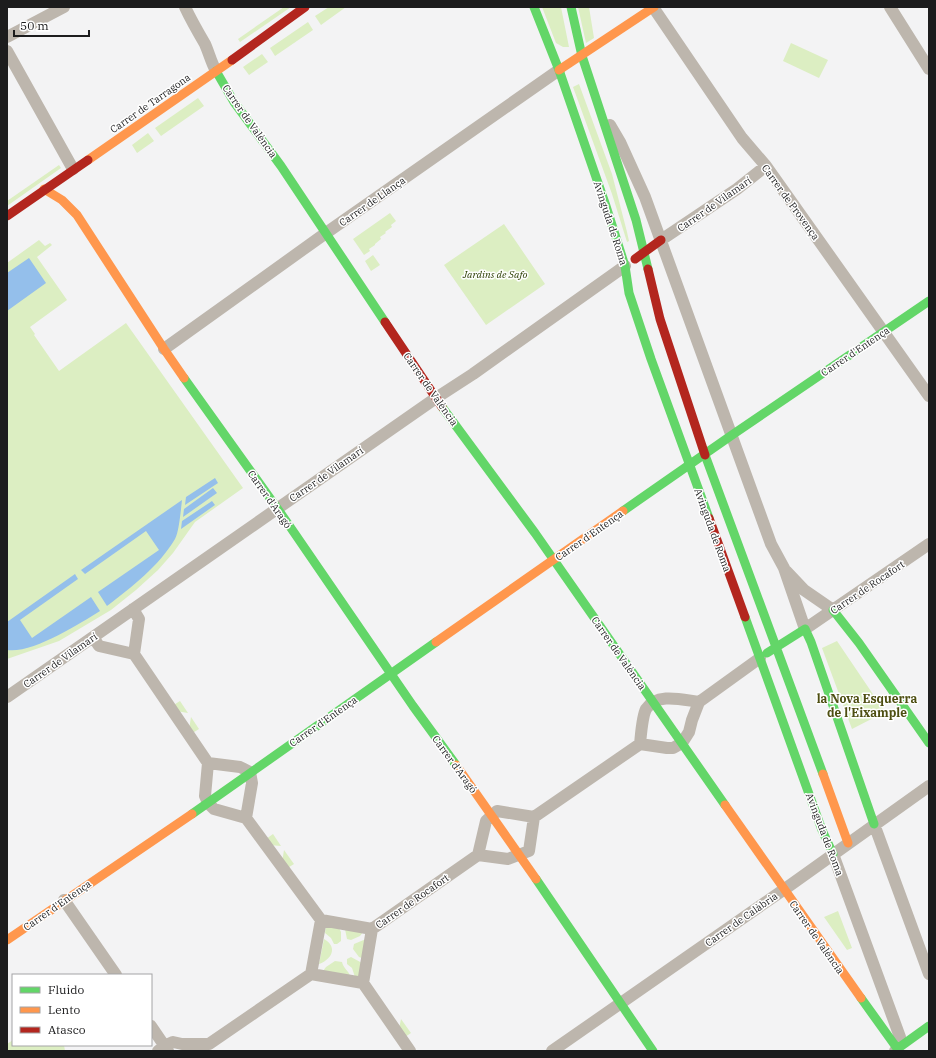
<svg xmlns="http://www.w3.org/2000/svg" width="936" height="1058" font-family="'IBM Plex Serif',serif">
  <rect width="100%" height="100%" fill="#f3f3f4"/>
  <!-- green -->
  <path fill="#dceec2" d="M 284,7 L 291,7 L 240,42 L 238,39 Z
    M 329,7 L 346,7 L 321,25 L 315,16 Z
    M 542,7 L 561,7 L 569,47 L 563,47 L 556,43 Z
    M 578,7 L 589,7 L 594,38 L 586,43 Z
    M 308,22 L 313,30 L 275,56 L 270,48 Z
    M 791,43 L 828,60 L 819,78 L 783,61 Z
    M 262,54 L 268,62 L 249,75 L 243,67 Z
    M 579,84 L 612,174 L 627,232 L 629,241 L 627,242 L 612,194 L 573,87 Z
    M 198,98 L 204,106 L 161,136 L 155,128 Z
    M 148,133 L 154,141 L 137,153 L 132,145 Z
    M 59,165 L 61,168 L 7,206 L 7,201 Z
    M 390,213 L 396,221 L 391,225 L 392,227 L 385,232 L 386,233 L 380,237 L 381,239 L 375,244 L 375,245 L 369,249 L 370,251 L 364,255 L 353,239 Z
    M 504,224 L 545,284 L 486,325 L 444,265 Z
    M 39,240 L 45,246 L 50,243 L 52,245 L 37,257 L 67,300 L 30,327 L 35,334 L 34,335 L 59,371 L 126,323 L 243,488 L 195,522 L 173,553 L 158,570 L 136,590 L 111,610 L 59,641 L 7,659 L 7,263 Z
    M 373,255 L 380,265 L 371,271 L 365,261 Z
    M 837,641 L 885,712 L 852,729 L 822,648 Z
    M 180,701 L 188,713 L 176,711 L 172,706 Z
    M 191,717 L 199,729 L 191,734 L 189,730 Z
    M 273,834 L 281,846 L 269,845 L 266,839 Z
    M 284,850 L 294,864 L 286,869 L 282,863 Z
    M 838,911 L 852,948 L 847,950 L 824,917 Z
    M 326,925 L 339,928 L 341,932 L 341,941 L 337,944 L 334,944 L 331,938 L 325,933 Z
    M 345,929 L 363,932 L 360,936 L 351,940 L 347,939 Z
    M 324,939 C 338,947 332,959 319,964 Z
    M 366,939 L 362,958 L 359,957 L 353,949 L 354,944 Z
    M 351,957 L 362,963 L 359,978 L 355,977 L 352,968 L 347,964 L 347,959 Z
    M 335,961 L 342,962 C 343,968 349,971 350,976 L 323,971 L 326,967 Z
    M 401,1019 L 411,1033 L 405,1037 L 399,1029 Z
    M 13,1040 L 13,1045 L 64,1045 L 65,1051 L 7,1051 L 7,1044 Z"/>
  <!-- water -->
  <path fill="#94bfeb" d="M 29,258 L 46,283 L 7,311 L 7,273 Z
    M 215,478 L 218,483 L 185,505 L 186,497 Z
    M 213,488 L 217,493 L 183,517 L 184,509 Z
    M 182,500 C 181,509 179,532 175,539 C 159,566 132,587 107,606 L 98,592 L 159,550 L 146,531 L 85,574 L 81,570 Z
    M 212,501 L 215,505 L 181,529 L 182,521 Z
    M 75,574 L 78,579 L 20,620 L 32,638 L 91,597 L 100,611 C 79,624 32,654 7,650 L 7,622 Z"/>
  <g fill="none" stroke-linecap="round" stroke-linejoin="round">
    <!-- street -->
    <path stroke="#bdb6ad" stroke-width="12" d="M 185,7 C 191,20 198,32 205,44 C 209,53 211,62 216,71
      M 653,7 L 742,138 L 766,166 L 929,396
      M 890,7 L 929,69
      M 7,37 L 64,7
      M 7,51 L 73,169
      M 610,125 L 620,142 L 645,197 L 771,544 L 784,568 L 805,629 L 929,544
      M 661,240 L 737,189 L 766,166
      M 164,349 L 326,233 L 559,70
      M 786,571 L 804,590 L 833,610
      M 133,609 L 139,619 L 134,654 L 208,763 L 205,796 L 208,803 L 214,809 L 246,818 L 321,920 L 372,929
      M 93,637 L 99,646 L 134,654
      M 7,697 L 436,398 L 473,374 L 625,266
      M 640,744 C 641,735 642,717 646,709 C 657,692 683,700 699,702
      M 208,763 L 240,767 L 250,772 L 252,783 L 246,818
      M 874,824 L 929,974
      M 833,854 L 900,1037 L 897,1049 L 895,1051
      M 478,855 L 508,859 L 529,851 L 534,817 L 640,744 L 667,748 L 673,748 L 682,743 L 689,732 L 692,720 L 699,702 L 760,658
      M 64,900 L 116,975
      M 311,974 L 363,983
      M 151,1026 L 168,1051
      M 158,1051 L 164,1046 L 173,1042 L 182,1044 L 209,1044 L 311,974 L 321,920
      M 410,1051 L 363,983 L 372,929 L 478,855 L 486,821 L 497,811 L 534,817
      M 552,1051 L 789,886 L 929,786"/>
    <!-- fast -->
    <path stroke="#63d668" stroke-width="9" d="M 534,7 L 559,70 L 606,206 L 625,266 L 629,293 L 651,359 L 709,518
      M 571,7 L 582,56 L 636,220 L 648,269
      M 216,71 L 234,102 L 281,166 L 385,322
      M 184,378 L 282,515 L 413,706 L 456,765
      M 442,407 L 535,533 L 725,805
      M 705,455 L 823,774
      M 623,511 L 732,435 L 929,301
      M 833,610 L 859,643 L 929,743
      M 745,617 L 822,830 L 833,854
      M 767,653 L 805,629 L 811,642 L 874,824
      M 192,814 L 436,642
      M 536,879 L 653,1051
      M 861,998 L 899,1051
      M 897,1049 L 929,1026"/>
    <!-- slow -->
    <path stroke="#ff974d" stroke-width="9" d="M 559,70 L 654,7
      M 88,160 L 232,60
      M 44,189 L 62,200 L 77,215 L 164,349 L 184,378
      M 436,642 L 623,511
      M 456,765 L 536,879
      M 823,774 L 848,843
      M 725,805 L 861,998
      M 7,940 L 192,814"/>
    <!-- jam -->
    <path stroke="#b3261e" stroke-width="9" d="M 232,60 L 305,7
      M 7,216 L 88,160
      M 635,259 L 661,240
      M 648,269 L 660,319 L 705,455
      M 385,322 L 442,407
      M 709,518 L 745,617"/>
  </g>
  <g text-anchor="middle" stroke-width="3" stroke-linejoin="round" paint-order="stroke">
    <!-- street labels -->
    <g font-size="10" fill="#1c1c1d" stroke="#fff">
      <text transform="translate(150 103) rotate(-35)" y="4">Carrer de Tarragona</text>
      <text transform="translate(250 121) rotate(55)" y="4">Carrer de València</text>
      <text transform="translate(372 201) rotate(-35)" y="4">Carrer de Llança</text>
      <text transform="translate(791 202) rotate(54)" y="4">Carrer de Provença</text>
      <text transform="translate(714 204) rotate(-35)" y="4">Carrer de Vilamarí</text>
      <text transform="translate(611 223) rotate(72)" y="4">Avinguda de Roma</text>
      <text transform="translate(855 351) rotate(-34)" y="4">Carrer d'Entença</text>
      <text transform="translate(431 389) rotate(55)" y="4">Carrer de València</text>
      <text transform="translate(326 474) rotate(-35)" y="4">Carrer de Vilamarí</text>
      <text transform="translate(270 499) rotate(55)" y="4">Carrer d'Aragó</text>
      <text transform="translate(713 530) rotate(70)" y="4">Avinguda de Roma</text>
      <text transform="translate(589 535) rotate(-35)" y="4">Carrer d'Entença</text>
      <text transform="translate(867 587) rotate(-34)" y="4">Carrer de Rocafort</text>
      <text transform="translate(619 653) rotate(55)" y="4">Carrer de València</text>
      <text transform="translate(60 660) rotate(-35)" y="4">Carrer de Vilamarí</text>
      <text transform="translate(323 721) rotate(-35)" y="4">Carrer d'Entença</text>
      <text transform="translate(455 764) rotate(54)" y="4">Carrer d'Aragó</text>
      <text transform="translate(825 834) rotate(69)" y="4">Avinguda de Roma</text>
      <text transform="translate(412 901) rotate(-35)" y="4">Carrer de Rocafort</text>
      <text transform="translate(57 905) rotate(-35)" y="4">Carrer d'Entença</text>
      <text transform="translate(741 919) rotate(-35)" y="4">Carrer de Calàbria</text>
      <text transform="translate(817 937) rotate(55)" y="4">Carrer de València</text>
    </g>
    <!-- park labels -->
    <g font-size="10" font-style="italic" fill="#2b3e01" stroke="#fff">
      <text x="495" y="278">Jardins de Safo</text>
    </g>
    <!-- quarter labels -->
    <g font-size="12" font-weight="bold" fill="#4d4e11" stroke="#fff">
      <text x="867" y="703">la Nova Esquerra<tspan x="867" dy="14">de l'Eixample</tspan></text>
    </g>
  </g>
  <!-- border -->
  <rect width="936" height="1058" fill="none" stroke="#1c1c1d" stroke-width="16"/>
  <!-- legend -->
  <rect x="12" y="974" width="140" height="72" fill="#ffffff" stroke="#a4a4a5"/>
  <rect x="20" y="987" width="20" height="6" fill="#63d668" stroke="#a4a4a5"/>
  <text x="48" y="994" font-size="12" fill="#1c1c1d">Fluido</text>
  <rect x="20" y="1007" width="20" height="6" fill="#ff974d" stroke="#a4a4a5"/>
  <text x="48" y="1014" font-size="12" fill="#1c1c1d">Lento</text>
  <rect x="20" y="1027" width="20" height="6" fill="#b3261e" stroke="#a4a4a5"/>
  <text x="48" y="1034" font-size="12" fill="#1c1c1d">Atasco</text>
  <!-- scale -->
  <path d="M14 30v6h75v-6" fill="none" stroke="#1c1c1d" stroke-width="2"/>
  <text x="20" y="30" font-size="12" fill="#1c1c1d" stroke="#ffffff" stroke-width="3" paint-order="stroke">50 m</text>
</svg>
